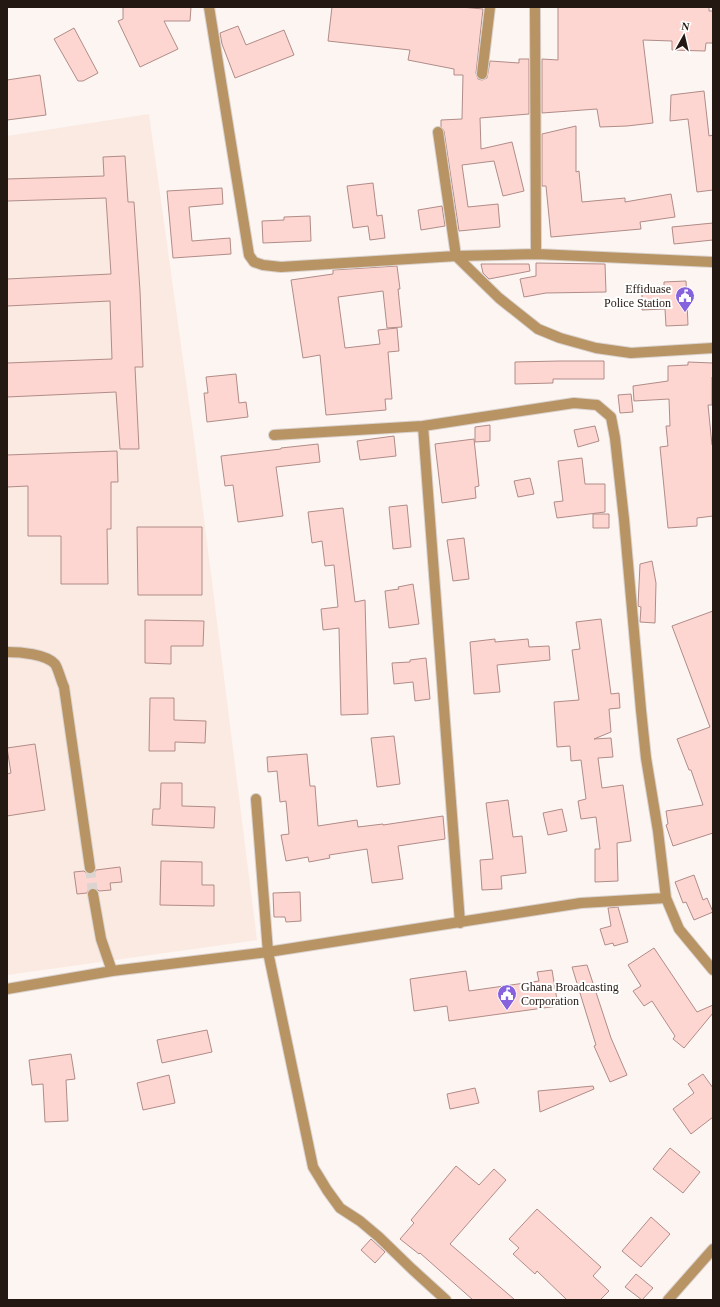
<svg xmlns="http://www.w3.org/2000/svg" width="720" height="1307" font-family="Georgia,serif">
  <rect width="100%" height="100%" fill="#fcf5f2"/>
  <!-- built -->
  <path fill="#fbeae1" d="M 149,114 L 194,439 L 257,940 L 7,975 L 7,136 Z"/>
  <!-- building -->
  <path fill="#fed6d1" stroke="#b18c88" d="M 123,7 L 191,7 L 190,21 L 164,21 L 178,49 L 140,67 L 118,21 L 123,19 Z
    M 332,7 L 461,7 L 483,9 L 476,73 L 478,79 L 482,80 L 487,78 L 490,61 L 519,63 L 519,59 L 529,59 L 529,114 L 480,118 L 481,149 L 512,142 L 524,191 L 503,196 L 494,161 L 462,165 L 468,207 L 498,204 L 500,227 L 459,231 L 444,131 L 441,127 L 441,120 L 462,119 L 463,75 L 454,75 L 454,69 L 408,60 L 410,50 L 328,41 Z
    M 558,7 L 709,7 L 709,11 L 713,11 L 713,43 L 706,43 L 705,51 L 672,50 L 672,41 L 643,40 L 653,123 L 627,126 L 600,127 L 597,109 L 542,113 L 542,59 L 558,60 Z
    M 238,26 L 246,45 L 284,30 L 294,55 L 235,78 L 222,44 L 220,33 Z
    M 74,28 L 98,73 L 83,81 L 78,81 L 54,39 Z
    M 40,75 L 46,115 L 7,120 L 7,80 Z
    M 704,91 L 709,136 L 713,135 L 713,190 L 697,192 L 688,119 L 670,121 L 671,95 Z
    M 576,126 L 576,172 L 579,171 L 582,202 L 625,198 L 625,202 L 671,194 L 675,217 L 640,222 L 641,229 L 551,237 L 546,186 L 542,186 L 542,134 Z
    M 125,156 L 128,202 L 134,202 L 140,291 L 143,367 L 135,367 L 139,449 L 120,449 L 116,392 L 7,397 L 7,363 L 112,359 L 110,301 L 7,306 L 7,279 L 111,274 L 106,198 L 7,201 L 7,179 L 104,176 L 103,157 Z
    M 373,183 L 377,216 L 382,215 L 385,238 L 370,240 L 368,226 L 353,228 L 347,186 Z
    M 222,188 L 223,204 L 189,207 L 192,241 L 230,238 L 231,254 L 173,258 L 167,191 Z
    M 442,206 L 445,226 L 421,230 L 418,210 Z
    M 310,216 L 311,241 L 263,243 L 262,221 L 284,220 L 284,217 Z
    M 713,223 L 713,240 L 674,244 L 672,227 Z
    M 536,263 L 605,264 L 606,292 L 546,293 L 524,297 L 520,279 L 536,276 Z
    M 481,264 L 529,264 L 530,271 L 489,279 L 483,273 Z
    M 397,266 L 400,289 L 398,289 L 402,327 L 387,328 L 383,291 L 338,297 L 345,348 L 380,344 L 378,330 L 397,328 L 399,351 L 388,352 L 392,399 L 385,399 L 386,410 L 326,415 L 320,355 L 303,358 L 291,280 L 333,274 L 333,270 Z
    M 686,281 L 688,325 L 666,326 L 665,309 L 642,310 L 642,294 L 664,293 L 664,282 Z
    M 559,361 L 604,361 L 604,379 L 553,379 L 553,383 L 515,384 L 515,362 Z
    M 688,362 L 713,363 L 713,377 L 712,377 L 712,405 L 708,405 L 712,445 L 713,445 L 713,516 L 697,518 L 697,526 L 668,528 L 660,447 L 668,446 L 666,426 L 670,426 L 669,399 L 634,401 L 633,386 L 668,381 L 668,366 L 688,365 Z
    M 236,374 L 239,403 L 246,402 L 248,417 L 207,422 L 204,393 L 208,393 L 206,377 Z
    M 631,394 L 633,412 L 620,413 L 618,395 Z
    M 490,425 L 490,441 L 475,442 L 475,427 Z
    M 595,426 L 599,441 L 578,447 L 574,430 Z
    M 394,436 L 396,456 L 360,460 L 357,441 Z
    M 474,439 L 479,486 L 475,487 L 476,498 L 442,503 L 435,444 Z
    M 318,444 L 320,462 L 276,467 L 283,516 L 238,522 L 233,485 L 225,486 L 221,456 L 281,449 L 281,448 Z
    M 117,451 L 118,482 L 111,482 L 111,529 L 107,529 L 108,584 L 61,584 L 61,536 L 28,536 L 28,486 L 7,487 L 7,455 Z
    M 582,458 L 585,484 L 605,484 L 605,512 L 557,518 L 554,502 L 563,501 L 558,461 Z
    M 530,478 L 534,494 L 518,497 L 514,481 Z
    M 407,505 L 411,547 L 393,549 L 389,507 Z
    M 343,508 L 355,602 L 365,600 L 368,714 L 341,715 L 339,628 L 323,630 L 321,609 L 338,607 L 334,565 L 325,566 L 322,541 L 312,543 L 308,512 Z
    M 593,514 L 609,514 L 609,528 L 593,528 Z
    M 137,527 L 202,527 L 202,595 L 138,595 Z
    M 464,538 L 469,579 L 453,581 L 447,540 Z
    M 652,561 L 656,583 L 655,623 L 640,622 L 641,607 L 638,606 L 640,564 Z
    M 413,584 L 419,624 L 389,628 L 385,591 L 399,589 L 398,587 Z
    M 713,611 L 713,833 L 673,846 L 666,825 L 668,824 L 666,811 L 703,805 L 691,770 L 689,770 L 677,739 L 710,727 L 672,626 Z
    M 601,619 L 611,694 L 619,693 L 620,708 L 609,709 L 611,732 L 594,739 L 611,738 L 613,757 L 598,758 L 602,788 L 623,785 L 631,841 L 617,843 L 618,881 L 595,882 L 595,849 L 600,849 L 596,817 L 581,819 L 578,801 L 586,799 L 581,760 L 571,761 L 570,746 L 557,747 L 554,702 L 579,700 L 572,650 L 580,649 L 576,622 Z
    M 145,620 L 204,621 L 203,646 L 171,646 L 171,664 L 145,663 Z
    M 495,639 L 495,642 L 528,639 L 529,647 L 549,646 L 550,660 L 497,665 L 500,692 L 474,694 L 470,642 Z
    M 426,658 L 430,699 L 415,701 L 413,682 L 394,684 L 392,663 L 410,662 L 410,660 Z
    M 150,698 L 174,698 L 174,720 L 206,721 L 205,743 L 175,742 L 175,751 L 149,751 Z
    M 394,736 L 400,784 L 377,787 L 371,738 Z
    M 35,744 L 45,810 L 7,816 L 7,774 L 11,773 L 7,748 Z
    M 307,754 L 310,786 L 315,786 L 318,826 L 357,820 L 358,827 L 383,824 L 383,825 L 443,816 L 445,839 L 398,846 L 403,879 L 372,883 L 367,849 L 329,855 L 330,858 L 309,862 L 308,857 L 286,861 L 281,835 L 289,834 L 286,801 L 280,802 L 277,771 L 268,772 L 267,757 Z
    M 161,783 L 182,783 L 182,806 L 215,807 L 214,828 L 152,825 L 153,809 L 160,809 Z
    M 508,800 L 513,837 L 522,836 L 526,873 L 501,876 L 502,889 L 482,890 L 480,860 L 493,859 L 486,803 Z
    M 562,809 L 567,831 L 548,835 L 543,813 Z
    M 161,861 L 202,862 L 202,885 L 214,885 L 214,906 L 160,905 Z
    M 120,867 L 122,882 L 110,883 L 111,890 L 99,891 L 96,888 L 92,888 L 89,889 L 87,893 L 77,894 L 74,872 L 84,871 L 87,874 L 91,874 L 94,873 L 96,870 Z
    M 694,875 L 703,900 L 707,898 L 713,912 L 694,920 L 686,902 L 683,903 L 675,882 Z
    M 300,892 L 301,921 L 286,922 L 285,917 L 274,917 L 273,893 Z
    M 618,907 L 628,942 L 614,946 L 613,943 L 605,945 L 600,929 L 611,926 L 608,908 Z
    M 654,948 L 697,1012 L 713,1005 L 713,1013 L 684,1048 L 673,1039 L 675,1036 L 652,1001 L 644,1006 L 633,991 L 641,986 L 628,965 Z
    M 587,965 L 611,1038 L 627,1075 L 610,1082 L 594,1046 L 596,1045 L 572,967 Z
    M 552,970 L 558,1006 L 449,1021 L 447,1006 L 414,1011 L 410,979 L 466,971 L 469,991 L 539,981 L 537,972 Z
    M 207,1030 L 212,1052 L 162,1063 L 157,1040 Z
    M 71,1054 L 75,1079 L 66,1080 L 68,1121 L 45,1122 L 43,1084 L 32,1085 L 29,1060 Z
    M 703,1074 L 713,1088 L 713,1117 L 691,1134 L 673,1109 L 694,1093 L 688,1084 Z
    M 169,1075 L 175,1103 L 143,1110 L 137,1083 Z
    M 593,1086 L 594,1089 L 540,1112 L 538,1091 Z
    M 475,1088 L 479,1103 L 450,1109 L 447,1094 Z
    M 670,1148 L 700,1172 L 683,1193 L 653,1169 Z
    M 456,1166 L 479,1185 L 494,1169 L 506,1180 L 450,1244 L 515,1300 L 473,1300 L 420,1253 L 419,1254 L 400,1239 L 414,1223 L 411,1220 Z
    M 537,1209 L 601,1267 L 593,1276 L 609,1291 L 600,1300 L 567,1300 L 537,1271 L 535,1274 L 513,1254 L 519,1248 L 509,1239 Z
    M 651,1217 L 670,1234 L 641,1267 L 622,1251 Z
    M 371,1239 L 385,1252 L 375,1263 L 361,1250 Z
    M 636,1274 L 653,1288 L 642,1300 L 625,1287 Z"/>
  <g fill="none" stroke-linecap="round" stroke-linejoin="round">
    <!-- minor-tunnel -->
    <path stroke="#dcd4d0" stroke-width="10" stroke-dasharray="10 5" stroke-linecap="butt" d="M 90,868 L 93,894"/>
    <!-- minor casing -->
    <g stroke="#d9d2ce" stroke-width="12">
      <path id="minor" d="M 209,7 L 249,255 L 254,262 L 263,265 L 281,267 L 456,256 L 536,254 L 713,262
        M 535,7 L 536,254
        M 482,74 L 490,7
        M 438,132 L 456,256 L 499,298 L 538,329 L 560,338 L 596,348 L 631,353 L 713,348
        M 274,435 L 423,426
        M 7,652 C 20,652 46,654 55,664 C 58,668 61,681 64,687 L 90,868
        M 256,799 L 268,952 L 313,1167 L 327,1190 L 340,1208 L 360,1221 L 379,1237 L 412,1269 L 446,1300
        M 93,894 L 101,939 L 112,971
        M 460,923 L 423,426 L 574,403 L 597,405 L 611,417 L 615,438 L 624,519 L 641,710 L 646,758 L 658,831 L 666,898
        M 7,989 L 112,971 L 268,952 L 581,903 L 666,898 L 679,929 L 713,970
        M 668,1300 L 713,1249"/>
    </g>
    <!-- minor -->
    <use href="#minor" stroke="#b89363" stroke-width="10"/>
  </g>
  <!-- icons -->
  <defs>
    <g id="civic-pin" transform="scale(1)"><path d="M0 17L-7.5 6A9.5 9.5 0 1 1 7.5 6Z" fill="#8762dd" stroke="#fff"/><path d="M-.6-6.5H3V-4.5H.6V-3L4-1V1h2V6H-6V1h2V-1L-.6-3ZM-1.2 2.5V6h2.4V2.5Z" fill="#fff"/></g>
  </defs>
  <g fill-rule="evenodd">
    <use href="#civic-pin" x="685" y="296"/>
    <use href="#civic-pin" x="507" y="994"/>
  </g>
  <g text-anchor="middle" stroke-width="4" stroke-linejoin="round" paint-order="stroke">
    <!-- poi labels -->
    <g font-size="12" fill="#241812" stroke="#fff" text-anchor="end">
      <text x="671" y="293">Effiduase<tspan x="671" dy="14">Police Station</tspan></text>
      <text x="521" y="991" text-anchor="start">Ghana Broadcasting<tspan x="521" dy="14">Corporation</tspan></text>
    </g>
  </g>
  <!-- border -->
  <rect width="720" height="1307" fill="none" stroke="#241812" stroke-width="16"/>
  <!-- north arrow -->
  <g transform="translate(684 36) rotate(8)" stroke="#ffffff" stroke-width="3" paint-order="stroke">
  <path d="M0-3L7 15L0 10L-7 15Z" fill="#241812"/>
  <text y="-6" font-size="11" font-weight="bold" text-anchor="middle" fill="#241812">N</text>
  </g>
</svg>
